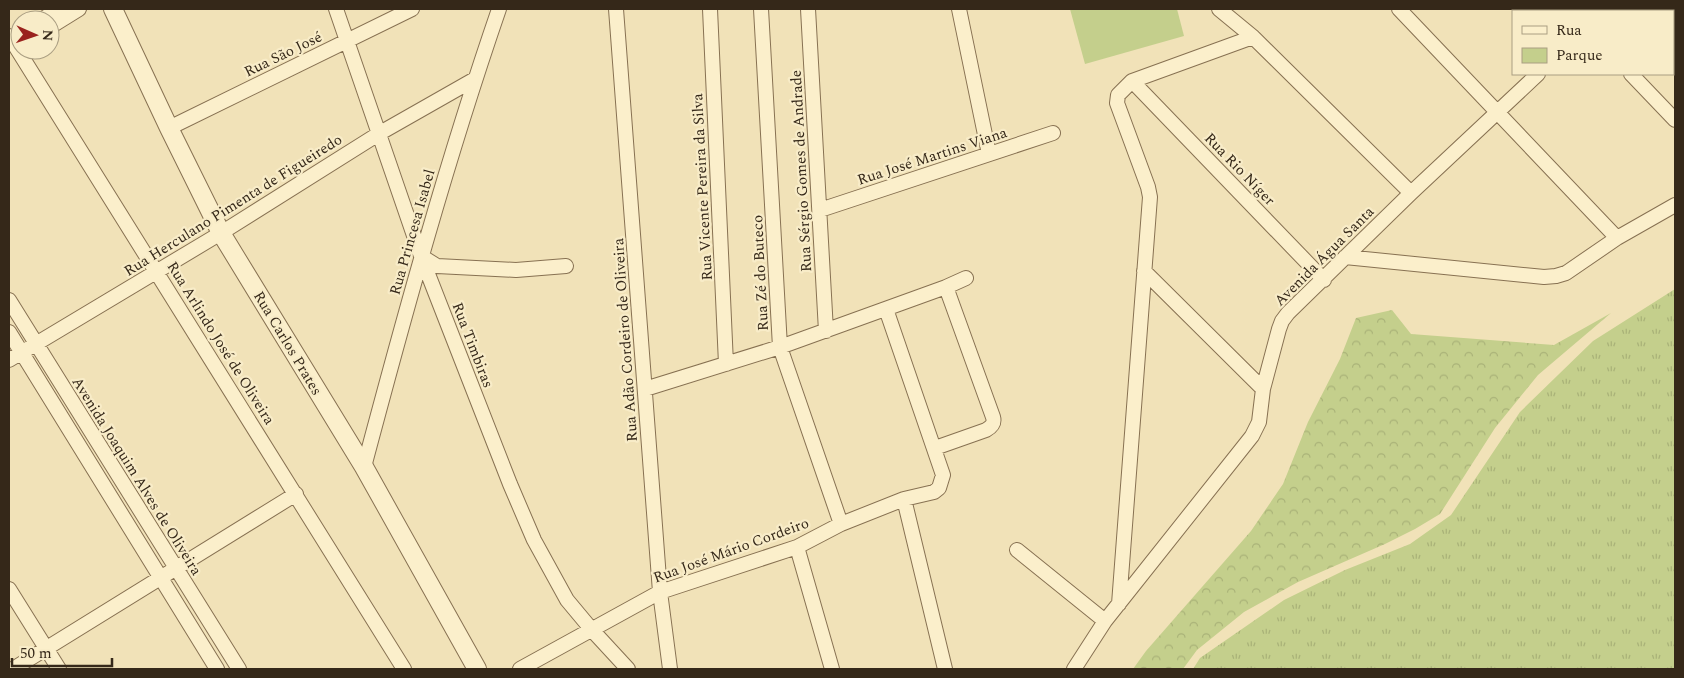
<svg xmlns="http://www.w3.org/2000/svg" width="1684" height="678" font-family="Spectral,serif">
  <defs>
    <pattern id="grass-tufts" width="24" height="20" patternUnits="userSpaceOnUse" patternTransform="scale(1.25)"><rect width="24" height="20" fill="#c4cf8c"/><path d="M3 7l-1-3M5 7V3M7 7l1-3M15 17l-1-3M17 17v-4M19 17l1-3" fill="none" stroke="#a9b278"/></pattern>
    <pattern id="forest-crowns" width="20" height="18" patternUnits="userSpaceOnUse" patternTransform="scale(1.25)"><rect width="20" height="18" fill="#c4cf8c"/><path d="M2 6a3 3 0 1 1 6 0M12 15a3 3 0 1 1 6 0" fill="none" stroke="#a9b278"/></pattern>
  </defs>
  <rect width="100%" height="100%" fill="#f1e2b8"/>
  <!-- grass -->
  <path fill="url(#grass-tufts)" d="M 1675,289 L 1675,669 L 1193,669 L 1200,658 L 1284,600 L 1345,570 L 1410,544 L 1451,515 L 1520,412 L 1593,341 Z"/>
  <!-- forest -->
  <path fill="url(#forest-crowns)" d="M 1392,310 L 1411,334 L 1554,345 L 1611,313 L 1538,375 L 1495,428 L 1440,514 L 1415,529 L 1385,544 L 1298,582 L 1244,612 L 1197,650 L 1183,669 L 1133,669 L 1146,651 L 1251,531 L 1283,484 L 1308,422 L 1340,359 L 1356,318 Z"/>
  <!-- park -->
  <path fill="#c4cf8c" d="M 1070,9 L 1177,9 L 1184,36 L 1085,64 Z"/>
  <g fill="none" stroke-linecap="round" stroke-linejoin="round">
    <!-- minor casing -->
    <g stroke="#877152" stroke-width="16">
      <path id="minor" d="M 336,9 L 421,256 L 510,484 L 534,540 L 567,600 L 592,630 L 628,669
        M 616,9 L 660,592 L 670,669
        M 710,9 L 726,364
        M 761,9 L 780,347 L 841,524
        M 808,9 L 826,331
        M 959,9 L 989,154
        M 1219,9 L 1253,37 L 1411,193
        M 1399,9 L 1617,238
        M 1569,9 L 1571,11
        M 1603,11 L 1606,9
        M 41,20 L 59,9
        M 50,27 L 79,9
        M 9,36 L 404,669
        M 1631,74 L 1675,120
        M 1132,81 L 1324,280
        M 169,128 L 412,9
        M 820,210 L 1053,133
        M 421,256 L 437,266 L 516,270 L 566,266
        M 1345,257 L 1544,277 L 1556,276 L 1566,273 L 1617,238 L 1675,205
        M 1144,271 L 1263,389
        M 9,300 L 239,669
        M 9,332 L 217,669
        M 9,360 L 221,233 L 380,133 L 475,79
        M 645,389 L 780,347 L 946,287 L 966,278
        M 935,448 L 986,430 C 991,427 995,424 993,417 L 946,287
        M 364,467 C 405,313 447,160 499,9
        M 904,499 L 945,669
        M 797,547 L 832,669
        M 1017,550 L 1105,621
        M 9,589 L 59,669
        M 1119,604 L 1150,197 L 1148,187 L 1117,103 L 1118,95 L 1132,81 L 1253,37
        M 13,669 L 296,494
        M 520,669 L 660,592 L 797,547 L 841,524 L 904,499 L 934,492 L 939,488 L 943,475 L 886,309
        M 1074,669 L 1105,621 L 1252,436 L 1259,422 L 1263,389 L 1279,329 L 1282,321 L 1288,313 L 1411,193 L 1538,74"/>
    </g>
    <!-- tertiary casing -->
    <g stroke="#877152" stroke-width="20">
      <path id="tertiary" d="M 113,9 L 169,128 L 221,233 L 364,467 L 477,669"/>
    </g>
    <!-- minor -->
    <use href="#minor" stroke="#fbefcb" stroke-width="14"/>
    <!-- tertiary -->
    <use href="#tertiary" stroke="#fbefcb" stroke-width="18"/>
  </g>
  <g text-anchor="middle" stroke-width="4.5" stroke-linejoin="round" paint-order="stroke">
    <!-- street labels -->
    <g font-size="15" fill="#352819" stroke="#f8ecc8">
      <text transform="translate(283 54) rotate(-26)" y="5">Rua São José</text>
      <text transform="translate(932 156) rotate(-18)" y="5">Rua José Martins Viana</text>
      <text transform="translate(1240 169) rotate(46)" y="5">Rua Rio Níger</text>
      <text transform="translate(801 171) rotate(-93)" y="5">Rua Sérgio Gomes de Andrade</text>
      <text transform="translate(702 187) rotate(-93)" y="5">Rua Vicente Pereira da Silva</text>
      <text transform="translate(233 205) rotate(-32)" y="5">Rua Herculano Pimenta de Figueiredo</text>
      <text transform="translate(412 232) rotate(-74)" y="5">Rua Princesa Isabel</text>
      <text transform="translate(1324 256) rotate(-45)" y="5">Avenida Água Santa</text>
      <text transform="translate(760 273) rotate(-93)" y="5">Rua Zé do Buteco</text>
      <text transform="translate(625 340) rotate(-94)" y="5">Rua Adão Cordeiro de Oliveira</text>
      <text transform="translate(221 343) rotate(58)" y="5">Rua Arlindo José de Oliveira</text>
      <text transform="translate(288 343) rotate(59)" y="5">Rua Carlos Prates</text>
      <text transform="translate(473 345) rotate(69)" y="5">Rua Timbiras</text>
      <text transform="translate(137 476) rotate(58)" y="5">Avenida Joaquim Alves de Oliveira</text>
      <text transform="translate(731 550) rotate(-20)" y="5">Rua José Mário Cordeiro</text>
    </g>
  </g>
  <!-- border -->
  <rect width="1684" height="678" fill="none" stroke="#352819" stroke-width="20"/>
  <!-- legend -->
  <rect x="1512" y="10" width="162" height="65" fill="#f8ecc8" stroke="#aa9e82"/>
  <rect x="1522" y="26" width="25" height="8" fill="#fbefcb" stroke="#aa9e82"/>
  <text x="1556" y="35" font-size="15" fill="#352819">Rua</text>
  <rect x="1522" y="48" width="25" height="15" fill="#c4cf8c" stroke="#aa9e82"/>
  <text x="1556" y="60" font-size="15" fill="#352819">Parque</text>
  <!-- north arrow -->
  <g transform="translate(35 35) rotate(92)"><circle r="24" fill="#f8ecc8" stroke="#aa9e82"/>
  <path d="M0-4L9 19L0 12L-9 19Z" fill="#9a231e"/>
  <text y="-8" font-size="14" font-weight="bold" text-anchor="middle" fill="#352819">N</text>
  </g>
  <!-- scale -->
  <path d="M12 658v8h100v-8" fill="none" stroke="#352819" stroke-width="2.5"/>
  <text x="20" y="658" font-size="15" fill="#352819" stroke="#f8ecc8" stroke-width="4" paint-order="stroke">50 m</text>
</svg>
